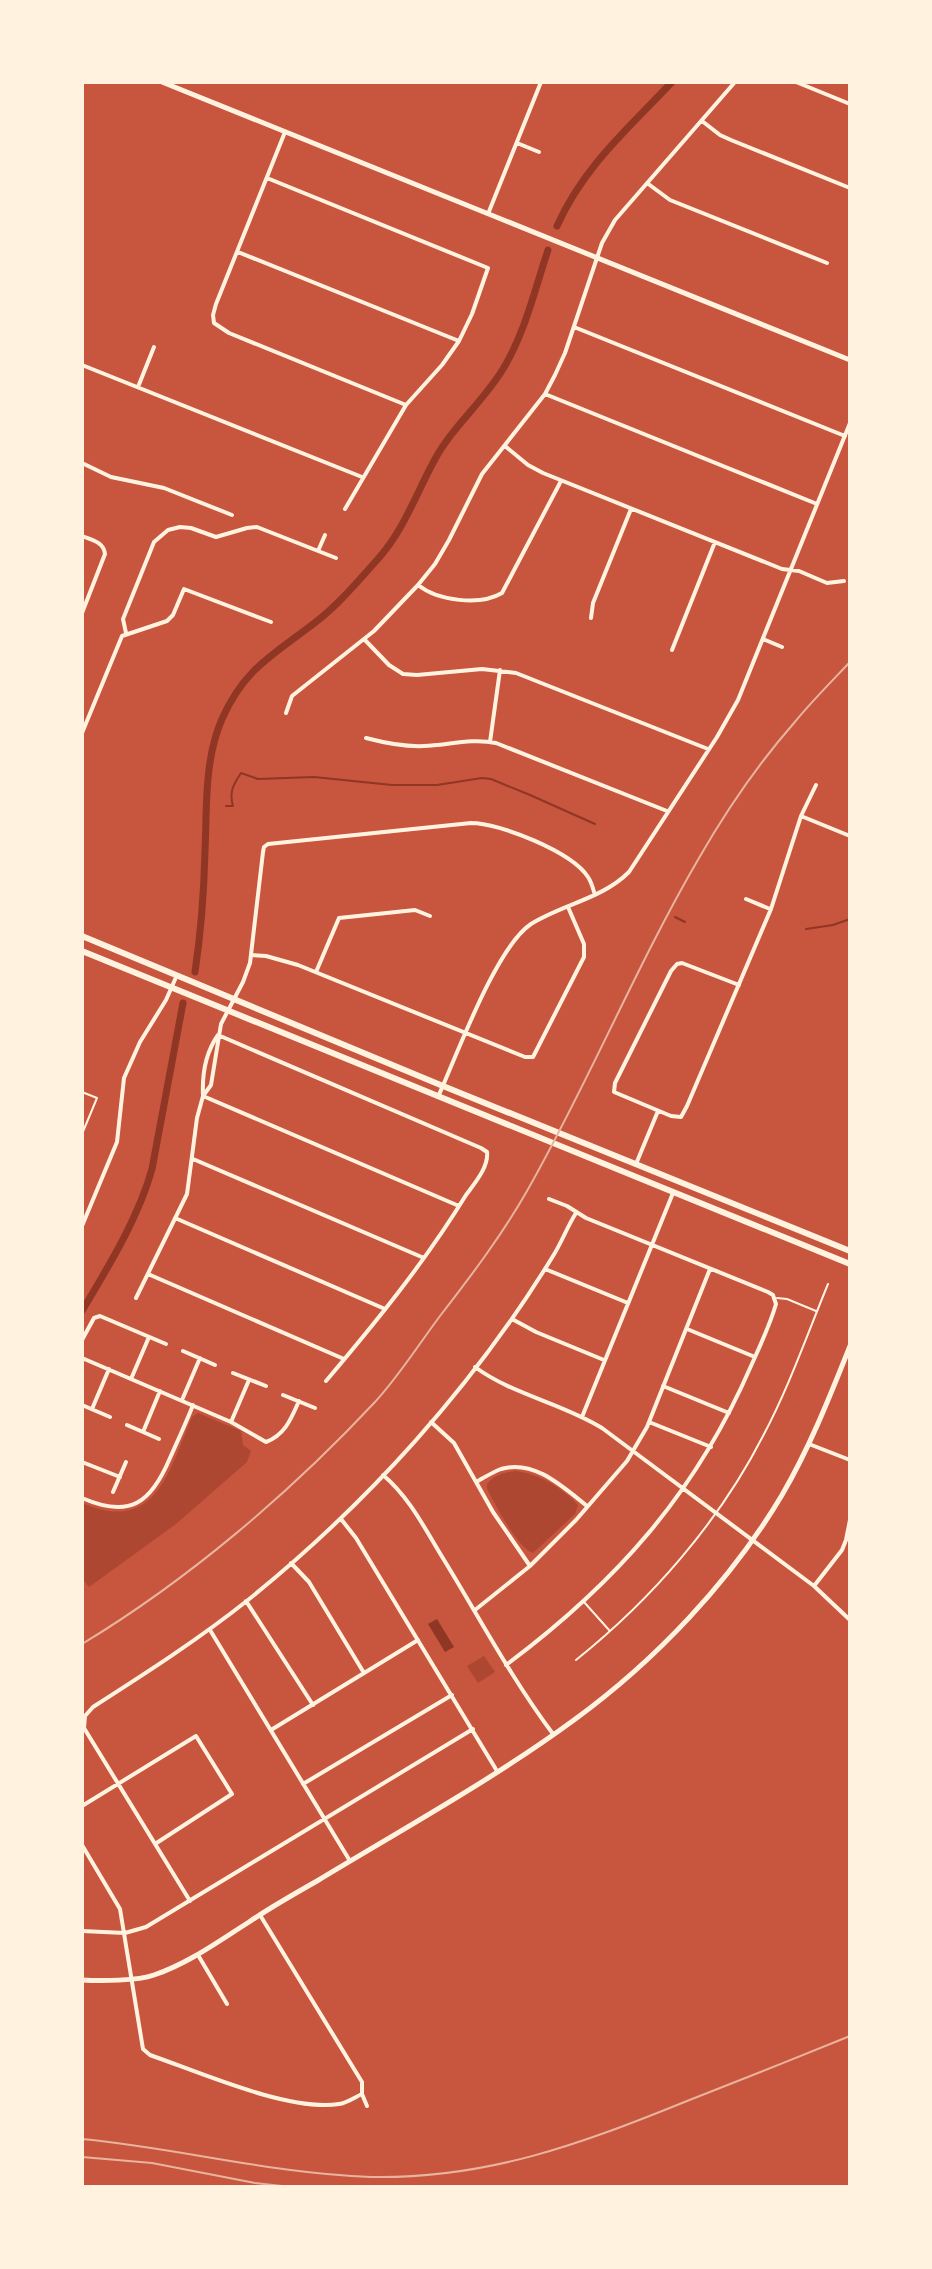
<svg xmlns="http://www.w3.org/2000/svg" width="932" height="2269" font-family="'Roboto Condensed',sans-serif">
  <rect width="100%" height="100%" fill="#c8553d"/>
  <!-- green -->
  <path fill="#ae4732" d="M 198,1413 L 241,1431 L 243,1445 L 251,1451 L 247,1462 L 176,1524 L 89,1587 L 82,1579 L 82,1503 C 156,1535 169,1471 192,1417 Z
    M 516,1471 C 539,1474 563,1488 578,1505 L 575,1514 L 533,1553 C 517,1548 496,1505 487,1489 L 487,1484 C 494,1475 505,1472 516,1471 Z
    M 484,1656 L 495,1672 L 478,1683 L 467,1666 Z"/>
  <!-- water -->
  <path fill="#8f3625" d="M 437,1619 L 454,1647 L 445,1652 L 428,1624 Z"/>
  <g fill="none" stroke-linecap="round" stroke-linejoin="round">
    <!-- stream -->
    <path stroke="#8f3625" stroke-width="2" d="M 226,806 L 233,806 C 229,792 233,785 241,773 L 258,779 L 314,777 L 392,785 L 437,785 L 482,778 L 491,779 L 530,795 L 595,824
      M 675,917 L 685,922
      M 806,929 L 833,925 L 850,919"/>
    <!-- canal -->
    <path stroke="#8f3625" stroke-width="7" d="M 557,226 C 584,166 628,129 672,82
      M 195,972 C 201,932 204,892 205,851 C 207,808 204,760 222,719 C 245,667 275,654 317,621 C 339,604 358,581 377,560 C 404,530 415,496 434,461 C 452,427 483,402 503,369 C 525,333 535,289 548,250
      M 82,1311 C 108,1267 138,1219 152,1169 L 183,1003"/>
    <!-- service -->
    <path stroke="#fff3e0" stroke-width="2" d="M 82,1092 L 97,1098 L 82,1134
      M 777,1298 L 787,1299 L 816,1311
      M 584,1602 L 609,1630
      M 576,1660 C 652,1599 719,1522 763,1436 C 789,1387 807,1335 828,1284"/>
    <!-- minor -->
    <path stroke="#fff3e0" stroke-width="4" d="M 796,82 L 850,104
      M 702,121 L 720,135 L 731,140 L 850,188
      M 285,132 L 216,304 L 213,315 L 214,323 L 229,333 L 406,405
      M 517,143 L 539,152
      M 267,178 L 488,268 L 472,314 L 459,341 L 442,365 L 406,405 L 345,509
      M 647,183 L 670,200 L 827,263
      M 488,214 L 541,82
      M 238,252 L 459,341
      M 574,327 L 845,436
      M 82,365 L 362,477
      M 138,387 L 154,347
      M 545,394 L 817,504
      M 505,446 L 528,465 L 543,473 L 782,569 L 799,571 L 827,583 L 844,581
      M 82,463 L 111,477 L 164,488 L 232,515
      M 82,536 C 92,540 104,542 105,554 L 82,613
      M 318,551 L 325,535
      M 418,585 C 438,601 480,606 502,593 L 561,481
      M 591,618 L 593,603 L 631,509
      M 126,633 L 123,619 L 154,542 L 168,530 L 180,527 L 191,528 L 216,537 L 247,528 L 257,527 L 336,558
      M 364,639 L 389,665 L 403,674 L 417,675 L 482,669 L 516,673 L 708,749
      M 763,639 L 782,647
      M 672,650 L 715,542
      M 286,713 L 292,696 L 374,631 L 418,585 L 435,564 L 449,540 L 482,474 L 545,394 L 555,375 L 565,353 L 602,243 L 615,220 L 735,82
      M 82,733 L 122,636 L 167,621 L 173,615 L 184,589 L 271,622
      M 366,738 C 385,743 404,747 424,746 C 448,745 472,738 496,743 L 667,811
      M 490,742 L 500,670
      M 801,816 L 850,836
      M 746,899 L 770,909
      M 251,955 L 266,956 L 298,965 L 525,1057 L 533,1057 L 584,957 L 584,944 L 568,907
      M 316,972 L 339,918 L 415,910 L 430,916
      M 739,985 L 682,963 L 677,964 L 671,971 L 615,1083 L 614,1092 L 671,1116 L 681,1117 L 687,1106 L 771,909 L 801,816 L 816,785
      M 218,1035 C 206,1052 202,1075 203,1096 L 211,1085 L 221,1024 L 243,982 L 250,963 L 263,852 L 264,847 L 268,844 L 471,823 C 500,823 572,852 588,877 C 592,883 593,889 595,895
      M 218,1035 L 481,1148 L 487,1152 C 489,1167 474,1184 466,1195 C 425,1262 376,1322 326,1381
      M 438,1097 C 457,1055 496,947 531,924 C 563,904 602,899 629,872 L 717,737 L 738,700 L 850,423
      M 193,1159 L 424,1258
      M 636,1164 L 658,1111
      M 175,1218 L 385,1309
      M 82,1226 L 117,1142 L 124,1078 L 140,1042 L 166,1000 L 177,975
      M 545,1269 L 628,1303
      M 148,1274 L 344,1359
      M 136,1298 L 187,1194 L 197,1118 L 203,1096 L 459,1206
      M 512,1319 L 536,1332 L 604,1360
      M 687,1329 L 755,1357
      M 82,1340 L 94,1318 L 100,1316 L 166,1344
      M 183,1351 L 215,1365
      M 82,1358 L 231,1422 L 266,1442 C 285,1435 291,1419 299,1401
      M 475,1367 C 513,1395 562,1403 602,1428 L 814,1586 L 850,1620
      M 233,1373 L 266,1386
      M 131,1379 L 149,1337
      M 663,1386 L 729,1413
      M 283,1395 L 315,1408
      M 182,1400 L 200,1358
      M 82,1405 L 110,1417
      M 92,1409 L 109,1369
      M 582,1417 L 673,1193
      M 231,1422 L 249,1380
      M 431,1422 L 454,1443 L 493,1512 L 530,1566
      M 649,1422 L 711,1447
      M 127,1425 L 159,1439
      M 143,1432 L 160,1391
      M 809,1444 L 850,1460
      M 82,1462 L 120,1477
      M 383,1475 C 409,1497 424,1527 441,1555 C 478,1615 511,1678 553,1734
      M 478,1481 C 485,1477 493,1472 501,1469 C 534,1459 563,1487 587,1506
      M 113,1492 L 126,1462
      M 82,1498 C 130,1519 151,1503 170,1458 C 178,1440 186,1423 193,1405
      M 341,1519 L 356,1538 L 497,1771
      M 291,1563 L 309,1582 L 364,1673
      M 814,1586 L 842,1550 L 846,1540 L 850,1520
      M 246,1601 L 313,1705
      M 475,1610 L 530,1566 L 576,1520 L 627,1461 L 647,1427 L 710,1269
      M 210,1630 L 350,1861
      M 506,1665 C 616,1583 696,1493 751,1366 C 760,1346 770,1325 776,1304 L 773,1295 L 768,1292 L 586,1218 L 567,1206 L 549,1199
      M 271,1730 L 418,1640
      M 303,1784 L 452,1695
      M 82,1806 L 196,1736 L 232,1794 L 155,1844
      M 82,1845 L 120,1909 L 143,2049 L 150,2055 C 199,2072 289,2112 339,2104 C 347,2103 355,2097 362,2094
      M 190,1901 L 84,1728 L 85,1716 L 93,1707 C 146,1673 199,1639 248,1600 C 367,1504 473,1387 553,1256 C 562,1242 567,1227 576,1213
      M 260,1915 L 362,2082 L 362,2094 L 367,2106
      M 82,1931 L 125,1933 L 146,1927 L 473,1729
      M 198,1955 L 227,2004"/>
    <!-- tertiary -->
    <path stroke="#fff3e0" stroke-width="5" d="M 162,82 L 850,360
      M 82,1980 C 101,1981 137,1981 154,1975 C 189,1963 219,1941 249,1922 C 271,1907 294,1894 317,1881 C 403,1829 492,1780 574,1720 C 655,1661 731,1581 782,1495 C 810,1447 830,1396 850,1346"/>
    <!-- primary -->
    <path stroke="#fff3e0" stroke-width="6" d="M 82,936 L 443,1086 L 850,1251
      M 82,951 L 850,1264"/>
    <!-- rail -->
    <path stroke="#e9b49f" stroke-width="2" d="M 82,1644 C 188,1580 290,1493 375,1402 C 399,1376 419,1344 440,1316 C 471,1276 502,1235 527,1191 C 589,1082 636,966 699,858 C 726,811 758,764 794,723 C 811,702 831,682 850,662
      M 82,2139 C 178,2148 273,2174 371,2177 C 487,2179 581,2144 687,2101 C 741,2080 796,2058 850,2036
      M 82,2157 L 152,2163 L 255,2183 L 291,2187"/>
  </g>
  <!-- border -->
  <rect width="932" height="2269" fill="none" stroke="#fff3e0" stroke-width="168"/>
</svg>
